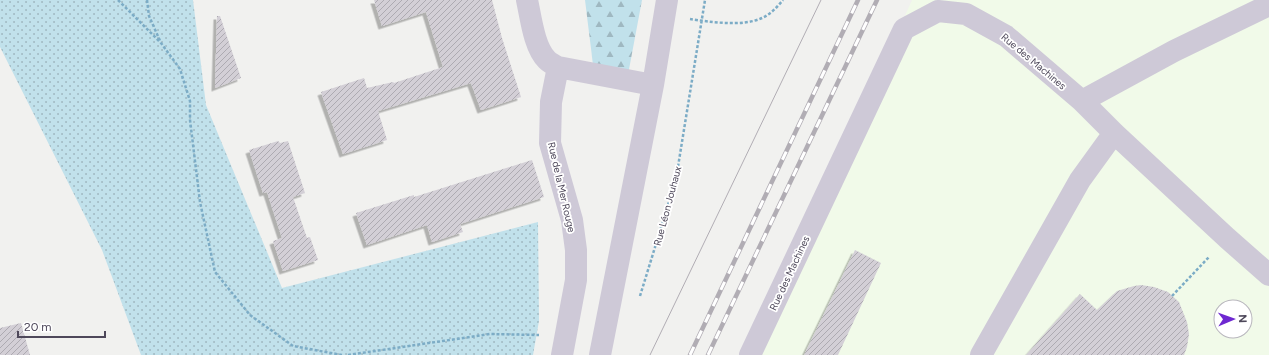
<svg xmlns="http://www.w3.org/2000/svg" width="1269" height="355" font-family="Figtree,sans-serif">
  <defs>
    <pattern id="forest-firs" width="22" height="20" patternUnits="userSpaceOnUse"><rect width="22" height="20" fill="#c1e1eb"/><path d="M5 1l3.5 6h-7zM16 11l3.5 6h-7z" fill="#9fb8c1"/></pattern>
    <pattern id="park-dots" width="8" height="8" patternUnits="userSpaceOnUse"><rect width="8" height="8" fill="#c1e1eb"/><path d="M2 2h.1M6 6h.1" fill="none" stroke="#9fb8c1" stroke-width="1.8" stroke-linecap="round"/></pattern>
    <pattern id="building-hatch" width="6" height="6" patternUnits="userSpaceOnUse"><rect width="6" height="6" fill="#d3cfd6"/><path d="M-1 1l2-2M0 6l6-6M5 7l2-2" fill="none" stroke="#adaab1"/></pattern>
    <filter id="shadow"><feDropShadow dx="-3.5" dy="3.5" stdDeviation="0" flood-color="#0004"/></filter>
  </defs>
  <rect width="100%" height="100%" fill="#f1f1ef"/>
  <!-- commercial -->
  <path fill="#f1fae9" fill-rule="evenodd" d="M 912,0 L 1269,0 L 1269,355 L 754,355 ZM 1221,307 L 1245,307 L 1245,331 L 1221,331 Z"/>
  <!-- forest -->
  <path fill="url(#forest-firs)" d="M 585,0 L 642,0 L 627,80 L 594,73 Z"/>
  <!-- park -->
  <path fill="url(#park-dots)" d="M 0,0 L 193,0 L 206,105 L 282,288 L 538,222 L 539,321 L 533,355 L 141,355 L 102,250 L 0,47 Z"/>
  <!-- building -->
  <path fill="url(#building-hatch)" filter="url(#shadow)" d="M 374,0 L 492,0 L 502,38 L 521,97 L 481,110 L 471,83 L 378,111 L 387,140 L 343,154 L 321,92 L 364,78 L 367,88 L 393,82 L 394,83 L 443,67 L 426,12 L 382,26 Z
    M 217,16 L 220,16 L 241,78 L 215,88 Z
    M 278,141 L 280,143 L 288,141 L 305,193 L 293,197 L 307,238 L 310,237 L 318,260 L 283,271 L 273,241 L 282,238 L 267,192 L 263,193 L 249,150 Z
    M 532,160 L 544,197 L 460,224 L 463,232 L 432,242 L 427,225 L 367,245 L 356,213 L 414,195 L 414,197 Z
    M 855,250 L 881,263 L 838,355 L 804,355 Z
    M 1141,285 L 1154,287 L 1168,292 L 1179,302 L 1187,322 L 1189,334 L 1187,347 L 1184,355 L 1026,355 L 1080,294 L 1097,310 L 1117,291 L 1134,286 Z
    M 21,323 L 30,355 L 0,355 L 0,328 Z"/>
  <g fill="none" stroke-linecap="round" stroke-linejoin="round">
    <!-- path -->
    <path stroke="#7cacc6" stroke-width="2.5" stroke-dasharray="3 2" stroke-linecap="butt" d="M 118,0 L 159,41
      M 147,0 L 149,16 L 161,43 L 180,69 L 190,101 L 190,120 L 200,202 L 215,272 L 250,315 L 293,346 L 342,355
      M 690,19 C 710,22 743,27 762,18 C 771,14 777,7 783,0
      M 640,296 L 676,179 L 705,0
      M 1172,296 L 1209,257
      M 348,355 L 490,334 L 539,335"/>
    <!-- minor -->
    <path stroke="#cec9d7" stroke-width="22" d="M 527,0 C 531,18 534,47 547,60 C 550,63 554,65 558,67 L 653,85
      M 558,67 L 551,102 L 550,143 L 572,220 L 576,250 L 576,280 L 562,355
      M 1082,101 L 1174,51 L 1269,5
      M 600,355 L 653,85 L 667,0
      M 750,355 L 904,29 L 938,11 L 966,14 L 1006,36 L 1082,101 L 1114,133 L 1227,238 L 1269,275
      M 981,355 L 1080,180 L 1114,133"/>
    <!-- tram -->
    <path stroke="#b1adb4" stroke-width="1" d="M 650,355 L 821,0"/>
    <!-- rail casing -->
    <g stroke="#b1adb4" stroke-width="4.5">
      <path id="rail" d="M 690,355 L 858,0
        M 708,355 L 877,0"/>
    </g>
    <!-- rail -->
    <use href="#rail" stroke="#fff" stroke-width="3" stroke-dasharray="9" stroke-linecap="butt"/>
  </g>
  <g text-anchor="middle" stroke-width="3.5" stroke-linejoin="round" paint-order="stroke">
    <!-- street labels -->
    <g font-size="10" fill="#4e485a" stroke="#fff">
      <text transform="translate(1034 61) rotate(40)" y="4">Rue des Machines</text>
      <text transform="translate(562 187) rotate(77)" y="4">Rue de la Mer Rouge</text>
      <text transform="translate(667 206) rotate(-75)" y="4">Rue Léon Jouhaux</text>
      <text transform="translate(789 273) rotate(-65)" y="4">Rue des Machines</text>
    </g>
  </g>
  <!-- north arrow -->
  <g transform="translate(1233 319) rotate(88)"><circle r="19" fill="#ffffff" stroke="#b8b6bd"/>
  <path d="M0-3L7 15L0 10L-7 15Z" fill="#6e28d1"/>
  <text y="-6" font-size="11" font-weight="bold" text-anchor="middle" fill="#4e485a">N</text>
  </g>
  <!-- scale -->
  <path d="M18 331v6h87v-6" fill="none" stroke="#4e485a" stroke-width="2"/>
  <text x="24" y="331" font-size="12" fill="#4e485a" stroke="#ffffff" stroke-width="3" paint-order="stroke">20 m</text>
</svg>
